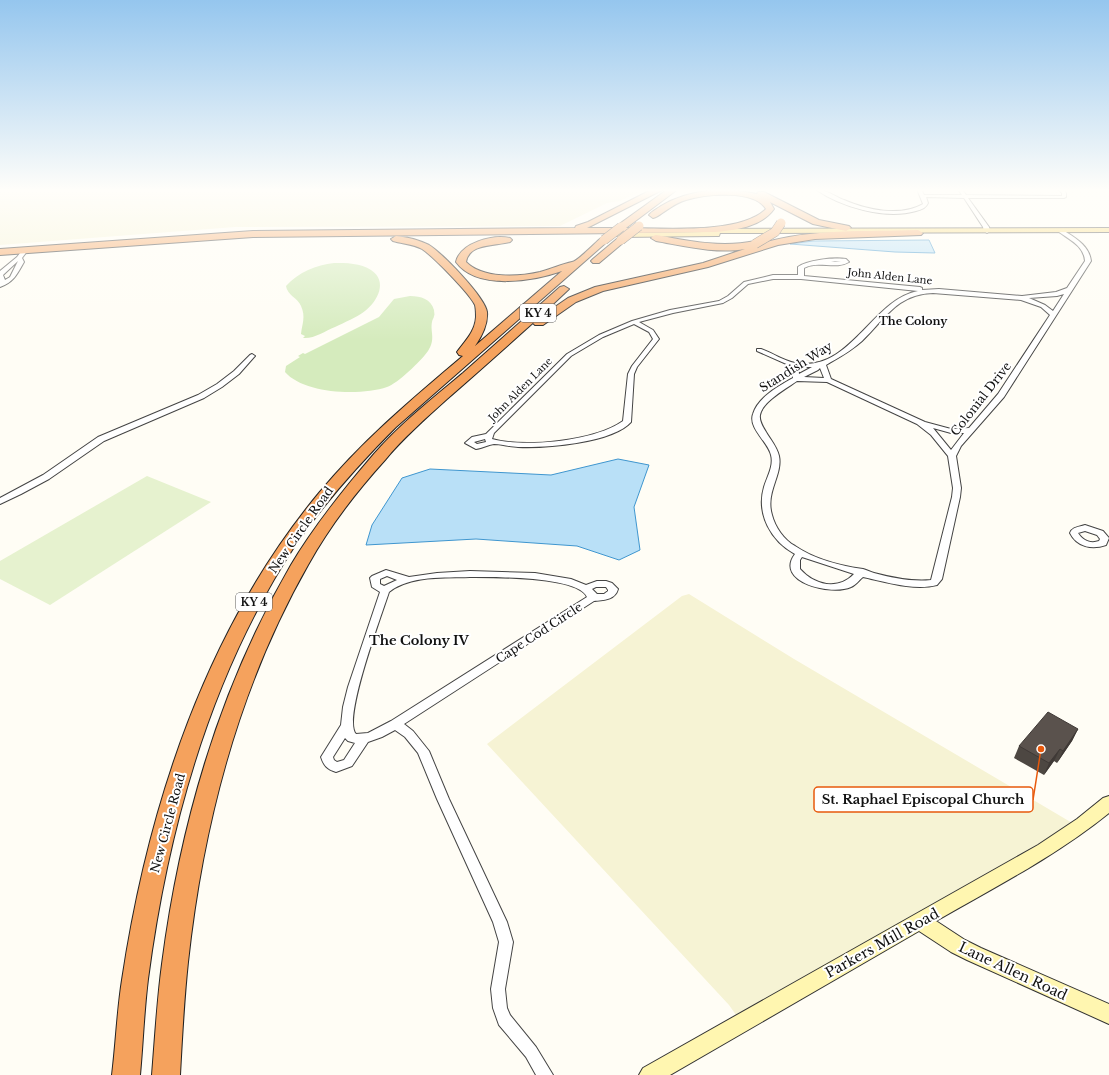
<svg xmlns="http://www.w3.org/2000/svg" width="1109" height="1075" font-family="'Libre Baskerville',serif">
  <rect width="100%" height="100%" fill="#fffdf5"/>
  <!-- farmland -->
  <path fill="#f6f3d4" d="M 0,189 L 646,189 L 620,201 L 607,203 L 560,226 L 235,227 L 0,245 Z
    M 689,594 L 794,659 L 1079,827 L 741,1022 L 729,1005 L 487,744 L 682,596 Z"/>
  <!-- green -->
  <path fill="#d5ebbd" d="M 334,263 C 346,263 361,263 371,270 C 388,281 378,301 365,311 C 356,318 345,322 335,327 C 325,331 314,339 303,338 L 305,336 L 301,334 C 302,324 306,317 301,306 C 298,298 287,295 286,286 C 299,272 316,265 334,263 Z
    M 410,296 C 421,296 431,299 434,310 C 434,312 435,315 434,316 C 434,318 432,320 432,322 C 430,332 436,339 428,351 C 422,360 397,384 387,387 C 360,396 304,394 285,372 L 286,366 L 300,357 L 298,356 L 303,353 L 305,354 L 379,317 L 394,299 Z"/>
  <!-- pitch -->
  <path fill="#e6f2cf" d="M 147,476 L 211,502 L 50,605 L 0,579 L 0,561 Z"/>
  <!-- water -->
  <path fill="#b9e0f7" stroke="#3f96cf" d="M 929,240 L 935,253 L 895,252 L 790,244 L 813,241 Z
    M 618,459 L 649,465 L 634,507 L 640,550 L 619,560 L 577,546 L 476,539 L 366,545 L 372,525 L 402,478 L 430,469 L 551,475 Z"/>
  <g fill="none" stroke-linecap="round" stroke-linejoin="round">
    <!-- street casing -->
    <g stroke="#444" stroke-width="2">
      <path id="street" d="M 815,189 C 825,189 834,196 844,200 C 867,210 900,217 923,204 L 917,189 L 921,189 L 924,195 L 962,195 L 958,189 L 962,189 L 966,195 L 1062,196 L 1062,193 L 1058,189 L 1063,189 L 1066,193 L 1066,197 L 1064,198 L 968,198 L 989,227 L 990,231 L 987,233 L 984,231 L 983,227 L 964,198 L 926,197 L 928,203 C 926,208 921,210 916,211 C 885,220 841,207 815,189 Z
        M 1059,230 L 1063,230 C 1075,238 1089,245 1091,261 L 1004,397 L 961,446 L 956,456 L 961,488 L 960,497 L 942,579 L 937,585 C 914,591 886,582 863,577 C 859,580 856,585 851,587 C 831,596 774,582 795,554 C 771,541 756,514 764,487 C 767,477 774,466 771,455 C 768,442 748,428 753,414 C 758,397 779,386 793,378 L 791,366 L 757,351 L 757,349 L 761,349 C 772,353 784,361 795,363 C 851,373 871,300 918,291 L 801,279 L 773,279 L 748,284 L 732,298 L 723,303 L 673,313 L 639,322 L 653,330 L 659,339 L 637,367 L 634,374 L 631,422 C 612,443 546,448 518,447 C 511,447 501,444 494,444 C 488,445 482,448 476,449 L 465,443 L 472,437 L 486,434 L 567,354 L 599,335 L 632,321 L 670,310 L 719,301 L 728,296 L 744,282 L 773,275 L 798,275 L 798,267 C 806,260 835,257 846,259 L 849,262 C 835,270 818,260 804,268 L 804,276 L 920,287 L 922,288 L 922,290 L 939,289 L 1022,296 L 1056,292 L 1067,288 L 1085,261 C 1084,246 1070,240 1059,232 ZM 835,261 L 841,261 L 831,262 ZM 933,293 L 1021,300 L 1041,307 L 1050,315 L 998,394 L 969,428 L 951,429 L 925,422 L 831,379 L 826,365 C 838,358 851,351 862,341 C 885,319 897,294 933,293 ZM 1064,294 L 1053,311 L 1045,305 L 1029,298 L 1057,296 ZM 634,324 L 649,332 L 653,339 L 632,366 L 628,374 L 623,421 C 595,441 525,448 492,439 L 494,433 L 571,356 L 603,337 ZM 798,367 L 812,367 L 799,374 ZM 820,368 L 824,378 L 804,377 L 818,370 ZM 797,381 L 827,382 L 917,424 L 931,435 L 948,456 L 953,488 L 952,497 L 931,580 C 912,582 893,578 874,573 C 870,572 867,570 863,569 C 841,566 814,559 795,546 C 784,540 775,527 772,515 C 765,492 783,475 779,456 C 777,447 770,439 766,432 C 763,427 759,421 760,415 C 762,402 787,388 797,381 ZM 933,428 L 951,433 L 964,433 L 951,450 ZM 485,439 L 486,442 L 477,444 L 474,442 ZM 802,557 L 854,574 C 838,591 814,585 800,569 L 800,560 Z
        M 23,249 L 28,250 L 22,258 L 24,262 C 17,274 14,282 0,287 L 0,271 L 17,257 ZM 18,261 L 10,277 L 5,280 L 3,275 Z
        M 252,354 L 255,356 L 254,357 L 239,374 L 222,387 L 204,398 L 104,441 L 49,479 L 21,494 L 0,504 L 0,498 L 43,475 L 98,437 L 198,395 L 217,384 L 234,371 L 250,355 Z
        M 1085,525 L 1103,531 L 1109,538 L 1106,545 C 1092,550 1077,547 1070,533 C 1072,527 1079,527 1085,525 ZM 1085,531 L 1097,535 L 1100,539 L 1099,541 C 1091,544 1083,541 1078,533 Z
        M 386,570 L 409,577 L 437,573 L 470,571 L 535,573 L 571,579 L 586,585 L 597,581 L 606,581 L 612,583 L 618,589 C 615,600 604,600 594,601 L 404,724 L 413,731 L 429,751 L 449,799 L 507,922 L 513,942 L 505,989 L 507,1008 L 510,1015 L 536,1047 L 553,1075 L 536,1075 L 526,1057 L 499,1025 L 493,1008 L 491,989 L 499,942 L 493,922 L 437,799 L 418,753 L 405,737 L 395,730 L 382,737 L 368,742 L 352,766 L 336,772 C 327,769 324,766 321,757 L 341,725 L 343,707 L 348,687 L 380,592 L 372,587 L 370,578 L 372,576 ZM 387,576 L 397,580 L 384,586 L 380,584 L 380,579 ZM 470,577 C 492,577 578,576 587,597 L 391,721 L 368,733 L 356,734 C 342,720 382,614 389,592 C 410,575 445,578 470,577 ZM 596,587 L 606,587 L 608,590 L 608,591 L 604,594 L 597,594 L 592,589 ZM 345,738 L 348,741 L 355,743 L 344,760 L 337,762 L 334,760 L 333,757 Z"/>
    </g>
    <!-- secondary casing -->
    <g stroke="#333" stroke-width="2">
      <path id="secondary" d="M 1109,796 L 1109,813 C 1056,856 995,887 936,921 L 965,940 L 981,948 L 1109,1004 L 1109,1024 L 967,960 L 951,952 L 919,931 L 670,1075 L 639,1075 L 643,1068 L 1038,845 L 1077,819 L 1103,798 Z"/>
    </g>
    <!-- primary casing -->
    <g stroke="#222" stroke-width="2">
      <path id="primary" d="M 1109,228 L 1109,232 L 720,233 L 719,236 L 716,236 L 619,237 L 615,235 L 619,233 L 704,232 L 704,229 L 707,229 Z"/>
    </g>
    <!-- highway casing -->
    <g stroke="#222" stroke-width="2">
      <path id="highway" d="M 653,189 L 664,189 L 587,228 L 617,228 L 618,225 L 668,189 L 678,189 L 626,228 C 661,228 740,235 766,209 C 754,189 705,194 686,200 C 675,203 666,211 656,217 L 653,218 L 649,215 C 652,211 657,209 661,206 C 689,189 725,187 757,194 L 758,192 L 764,192 L 819,220 L 849,226 L 851,228 L 846,231 L 813,224 L 770,202 L 774,209 C 761,227 736,230 715,232 L 253,237 L 0,255 L 0,249 L 253,231 L 575,228 L 576,226 L 588,222 Z
        M 918,230 L 923,233 L 921,235 L 815,239 L 778,245 L 708,267 L 603,291 L 576,302 L 543,325 L 535,325 L 533,323 L 535,321 C 506,347 477,373 447,399 C 426,418 403,438 385,460 C 356,492 329,527 308,565 C 239,686 203,824 188,962 C 184,1000 182,1037 180,1075 L 152,1075 C 155,1038 157,1001 162,964 C 180,825 220,687 291,565 C 314,526 344,489 374,454 C 400,424 433,398 463,373 C 496,344 528,315 560,287 L 564,286 L 569,289 L 536,320 L 568,298 L 595,287 L 703,263 L 745,249 C 716,254 685,246 656,241 L 651,238 L 653,236 L 656,235 C 689,241 721,248 755,241 L 760,244 C 810,228 866,232 918,230 Z
        M 396,236 C 407,237 419,240 429,245 C 442,253 485,297 487,312 C 488,324 482,336 475,346 L 562,271 C 534,281 477,291 456,262 C 460,243 493,234 510,238 L 512,240 L 510,242 C 496,246 469,243 466,262 C 483,279 518,277 540,272 C 551,269 562,264 572,262 C 578,261 595,243 601,238 L 607,238 L 609,240 L 396,427 C 360,463 325,502 296,544 C 211,673 168,827 148,979 C 144,1011 143,1043 140,1075 L 112,1075 C 116,1043 117,1011 122,980 C 148,807 206,629 319,493 C 363,440 411,400 463,356 L 459,355 L 457,352 C 465,341 475,332 476,317 C 476,314 476,309 475,305 C 470,294 433,256 422,249 C 413,244 403,244 393,241 L 391,239 Z
        M 621,237 L 624,238 L 626,240 L 624,242 L 599,263 L 593,263 L 591,261 L 593,259 L 618,238 Z"/>
    </g>
    <!-- street -->
    <use href="#street" fill="#fff" fill-rule="evenodd"/>
    <!-- secondary -->
    <use href="#secondary" fill="#fff6b0" fill-rule="evenodd"/>
    <!-- primary -->
    <use href="#primary" fill="#f9d66b" fill-rule="evenodd"/>
    <!-- highway -->
    <use href="#highway" fill="#f5a25d" fill-rule="evenodd"/>
    <!-- highway-bridge casing -->
    <g stroke="#222" stroke-width="10" stroke-linecap="butt">
      <path id="highway-bridge" d="M 604,240 L 621,227
        M 621,240 L 639,226
        M 755,244 L 775,232 L 781,223"/>
    </g>
    <!-- highway-bridge -->
    <use href="#highway-bridge" stroke="#f5a25d" stroke-width="9"/>
  </g>
  <!-- wall -->
  <path fill="#4d4742" d="M 1078,729 L 1072,741 L 1057,763 L 1054,761 L 1044,775 L 1014,758 L 1019,746 Z"/>
  <!-- shaded-wall -->
  <path fill="#3f3936" d="M 1078,729 L 1072,741 L 1057,763 L 1063,751 Z
    M 1060,749 L 1054,761 L 1044,775 L 1049,763 Z"/>
  <!-- building -->
  <path fill="#5a524d" stroke="#3f3936" d="M 1048,712 L 1078,729 L 1063,751 L 1060,749 L 1049,763 L 1019,746 Z"/>
  <!-- sky -->
  <linearGradient id="sky" x2="0" y2="1"><stop stop-color="#95c6ee"/><stop offset="0.56" stop-color="#fffefa"/><stop offset="1" stop-color="#fffefa" stop-opacity="0"/></linearGradient>
  <rect width="1109" height="340" fill="url(#sky)"/>
  <g text-anchor="middle" stroke-width="4" stroke-linejoin="round" paint-order="stroke">
    <!-- far-street labels -->
    <g font-size="10" fill="#111" stroke="#fff">
      <text transform="translate(890 276) rotate(6)" y="4">John Alden Lane</text>
      <text transform="translate(520 389) rotate(-45)" y="4">John Alden Lane</text>
    </g>
    <!-- shield labels -->
    <g fill="#fff" stroke="#585858" stroke-width="1">
      <rect x="520" y="304" width="36" height="18" rx="3"/>
      <rect x="236" y="593" width="36" height="18" rx="3"/>
    </g>
    <g font-size="11" font-weight="bold" fill="#111">
      <text x="538" y="317">KY 4</text>
      <text x="254" y="606">KY 4</text>
    </g>
    <!-- far-neighbourhood labels -->
    <g font-size="11" font-weight="bold" fill="#111" stroke="#fff">
      <text x="913" y="325">The Colony</text>
    </g>
    <!-- street labels -->
    <g font-size="12" fill="#111" stroke="#fff">
      <text transform="translate(796 367) rotate(-32)" y="4">Standish Way</text>
      <text transform="translate(981 399) rotate(-52)" y="4">Colonial Drive</text>
      <text transform="translate(301 530) rotate(-55)" y="4">New Circle Road</text>
      <text transform="translate(539 633) rotate(-33)" y="4">Cape Cod Circle</text>
      <text transform="translate(168 823) rotate(-75)" y="4">New Circle Road</text>
    </g>
    <!-- neighbourhood labels -->
    <g font-size="13" font-weight="bold" fill="#111" stroke="#fff">
      <text x="419" y="645">The Colony IV</text>
    </g>
    <!-- near-street labels -->
    <g font-size="14" fill="#111" stroke="#fff">
      <text transform="translate(882 943) rotate(-29)" y="5">Parkers Mill Road</text>
      <text transform="translate(1013 971) rotate(25)" y="5">Lane Allen Road</text>
    </g>
  </g>
  <!-- callouts -->
  <path fill="none" stroke="#e8590c" stroke-width="1.5" d="M1041 749L1033 800"/>
  <circle fill="#e8590c" stroke="#fff" stroke-width="1.5" cx="1041" cy="749" r="4"/>
  <rect fill="#fff" stroke="#e8590c" stroke-width="1.5" x="814" y="787" width="219" height="25" rx="4"/>
  <g font-size="13" text-anchor="middle" font-weight="bold" fill="#111">
    <text x="923" y="804">St. Raphael Episcopal Church</text>
  </g>
</svg>
